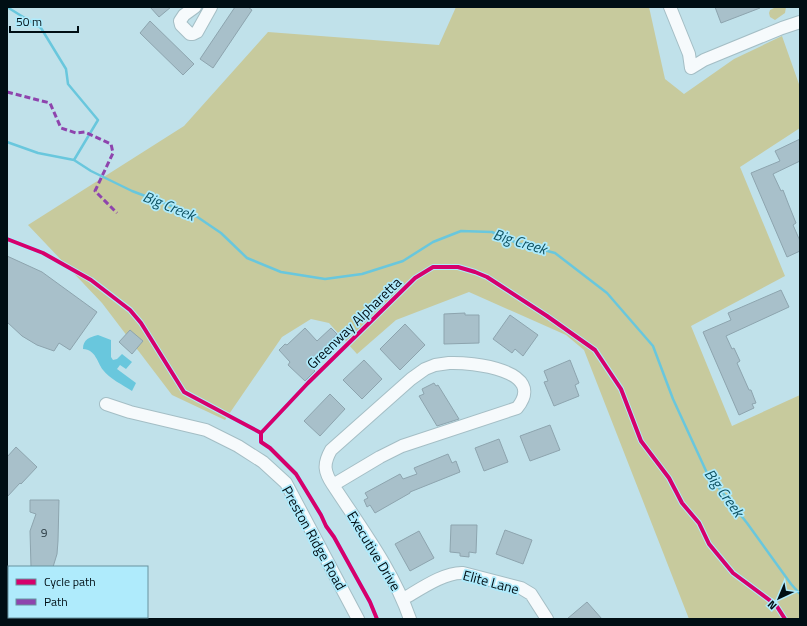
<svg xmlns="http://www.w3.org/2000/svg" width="807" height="626" font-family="'Titillium Web',sans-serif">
  <rect width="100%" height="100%" fill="#c0e1ea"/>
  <!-- green -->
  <path fill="#c7ca9d" d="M 456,7 L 649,7 L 665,79 L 684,94 L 734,59 L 782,36 L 800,87 L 800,128 L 740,167 L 785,276 L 691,326 L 732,426 L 800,395 L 800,619 L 689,619 L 584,350 L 566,335 L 469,292 L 396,320 L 357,354 L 329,323 L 311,319 L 282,337 L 225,420 L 172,395 L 102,303 L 28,225 L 184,126 L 268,32 L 439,45 Z
    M 776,7 L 786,7 L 785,13 L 775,20 L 770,17 L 769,13 L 770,10 Z"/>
  <!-- water -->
  <path fill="#69c7dd" d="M 98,335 L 111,340 L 111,357 L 113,360 L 117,359 L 122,354 L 132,362 L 126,369 L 120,365 L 117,369 L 136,383 L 132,391 C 123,385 110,379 103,370 C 97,362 96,350 83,349 C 83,339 90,337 98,335 Z"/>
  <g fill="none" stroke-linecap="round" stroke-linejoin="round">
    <!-- stream -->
    <path stroke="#69c7dd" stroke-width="2.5" d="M 7,7 L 41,28 L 66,69 L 68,84 L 98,120 L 74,160
      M 7,142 L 38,153 L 74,160 L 91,171 L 132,191 L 193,214 L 221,233 L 247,258 L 281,272 L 325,279 L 362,274 L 403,261 L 433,242 L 461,231 L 492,232 L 517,243 L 555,253 L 607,293 L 653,346 L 673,399 L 707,473 L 747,523 L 791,584 L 800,594"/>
  </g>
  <!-- building -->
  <path fill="#a8c0ca" stroke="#8da4ae" d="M 150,7 L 171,7 L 159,17 Z
    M 235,7 L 248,7 L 252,10 L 213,68 L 200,59 Z
    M 715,7 L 760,7 L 760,8 L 721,23 Z
    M 150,21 L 194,64 L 183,75 L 140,33 Z
    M 800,139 L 800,161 L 773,174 L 781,191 L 783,190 L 788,203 L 796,223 L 793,225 L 800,241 L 800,251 L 787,257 L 751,173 L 780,161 L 775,151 Z
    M 7,256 L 42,272 L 97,312 L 70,350 L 59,343 L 54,351 L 37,345 L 22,336 L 7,322 Z
    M 781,290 L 789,307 L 726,336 L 732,349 L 734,348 L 740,361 L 737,363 L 749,390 L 751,390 L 756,403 L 752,404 L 754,408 L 739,415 L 703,332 L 731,320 L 728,313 Z
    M 465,313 L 465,315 L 479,315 L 479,343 L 444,344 L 444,314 Z
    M 510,315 L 538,335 L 523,356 L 515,349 L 512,353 L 493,339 Z
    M 405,324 L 425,345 L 400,370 L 380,349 Z
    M 305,328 L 317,341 L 331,328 L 337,334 L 324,348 L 327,351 L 311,367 L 315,371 L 305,381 L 288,365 L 290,362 L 279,350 L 285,344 L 287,345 Z
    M 130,330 L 143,341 L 132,354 L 119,342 Z
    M 364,360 L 382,379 L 362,399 L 343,380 Z
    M 570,360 L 579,383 L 575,385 L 579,396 L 554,406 L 544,382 L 548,381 L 544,371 Z
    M 434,383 L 436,386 L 438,385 L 459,419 L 437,426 L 419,396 L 424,394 L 422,389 Z
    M 330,394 L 345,409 L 320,436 L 304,421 Z
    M 550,425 L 560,450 L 530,461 L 520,436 Z
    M 499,439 L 508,462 L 484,471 L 475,448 Z
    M 16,447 L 37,467 L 21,484 L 20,483 L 7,497 L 7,457 Z
    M 448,454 L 452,463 L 456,461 L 460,472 L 410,492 L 410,493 L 375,513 L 370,505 L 367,507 L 364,500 L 368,498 L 365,493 L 400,474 L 403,479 L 417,474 L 414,468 Z
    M 30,500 L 59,500 L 58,541 L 57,554 L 53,567 L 31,567 L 30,531 L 36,514 L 30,512 Z
    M 451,525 L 477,525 L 476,553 L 469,552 L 469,557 L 460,556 L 460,553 L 450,552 Z
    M 505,530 L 532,540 L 523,564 L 496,554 Z
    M 419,531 L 434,558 L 410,571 L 395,544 Z
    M 587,602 L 602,619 L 567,619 Z"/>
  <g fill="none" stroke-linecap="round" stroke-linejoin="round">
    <!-- minor casing -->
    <g stroke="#a4bec5" stroke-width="14">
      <path id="minor" d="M 195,7 L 184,15 L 180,21 L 181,25 L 190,34 L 193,34 L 197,32 L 211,7
        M 670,7 L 689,54 L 691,68 L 704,60 L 782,28 L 800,22
        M 449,363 C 471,362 548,370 517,408 L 402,446 L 380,457 L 333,485 C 324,472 323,464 331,450 L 411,379 L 425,369 L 435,365 Z
        M 106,404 L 130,412 L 206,430 L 238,446 L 263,462 L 286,483 L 358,619
        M 333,485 C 361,528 393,570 410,619
        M 7,574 L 9,575
        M 403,599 C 419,590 444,572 463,573 L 521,588 L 531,594 L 547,619
        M 39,617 L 40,619"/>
    </g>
    <!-- minor -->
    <use href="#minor" stroke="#f6fafc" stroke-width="12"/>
    <!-- quiet -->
    <path stroke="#8e44ad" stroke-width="3" stroke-dasharray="6 3" stroke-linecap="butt" d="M 7,92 L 50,103 L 61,128 L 76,133 L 85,132 L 111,144 L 113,153 L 95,191 L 117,213"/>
    <!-- cycleway casing -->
    <g stroke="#afebfc" stroke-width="6">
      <path id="cycleway" d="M 7,239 L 43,253 L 91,280 L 130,310 L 141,323 L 184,392 L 261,433 L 308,383 L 415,278 L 433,267 L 458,267 L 475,272 L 487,277 L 547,316 L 595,350 L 621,389 L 641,441 L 669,478 L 682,503 L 699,523 L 709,544 L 733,573 L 776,605 L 785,619
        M 261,433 L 261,442 L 270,448 L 296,474 L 321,515 L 326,526 L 334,537 L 370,602 L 377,619"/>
    </g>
    <!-- cycleway -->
    <use href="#cycleway" stroke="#d6006c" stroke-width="4"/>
  </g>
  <g text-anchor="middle" stroke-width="3.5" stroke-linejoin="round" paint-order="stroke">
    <!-- number labels -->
    <g font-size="12" fill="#2a3a42">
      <text x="44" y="537">9</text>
    </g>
    <!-- street labels -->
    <g font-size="14" fill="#000e14" stroke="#afebfc">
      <text transform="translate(354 323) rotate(-44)" y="5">Greenway Alpharetta</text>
      <text transform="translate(314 538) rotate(61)" y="5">Preston Ridge Road</text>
      <text transform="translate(374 551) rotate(59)" y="5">Executive Drive</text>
      <text transform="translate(491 582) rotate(15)" y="5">Elite Lane</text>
    </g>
    <!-- water labels -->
    <g font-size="15" font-style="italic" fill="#0e5262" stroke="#afebfc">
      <text transform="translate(169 206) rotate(22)" y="5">Big Creek</text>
      <text transform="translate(520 242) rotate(17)" y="5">Big Creek</text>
      <text transform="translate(724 493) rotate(54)" y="5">Big Creek</text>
    </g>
  </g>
  <!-- border -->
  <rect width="807" height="626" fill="none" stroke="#000e14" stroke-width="16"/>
  <!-- legend -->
  <rect x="8" y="566" width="140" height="52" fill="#afebfc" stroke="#69939f"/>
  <rect x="16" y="579" width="20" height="6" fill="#d6006c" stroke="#69939f"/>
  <text x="44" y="586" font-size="12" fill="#000e14">Cycle path</text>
  <rect x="16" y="599" width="20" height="6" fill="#8e44ad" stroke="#69939f"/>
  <text x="44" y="606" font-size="12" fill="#000e14">Path</text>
  <!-- north arrow -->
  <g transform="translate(779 598) rotate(224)" stroke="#afebfc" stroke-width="3" paint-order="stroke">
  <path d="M0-3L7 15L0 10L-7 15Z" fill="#000e14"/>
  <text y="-6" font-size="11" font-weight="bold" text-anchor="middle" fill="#000e14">N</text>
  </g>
  <!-- scale -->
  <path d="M10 26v6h68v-6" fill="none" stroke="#000e14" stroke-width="2"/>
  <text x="16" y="26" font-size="12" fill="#000e14" stroke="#afebfc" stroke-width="3" paint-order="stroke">50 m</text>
</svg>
